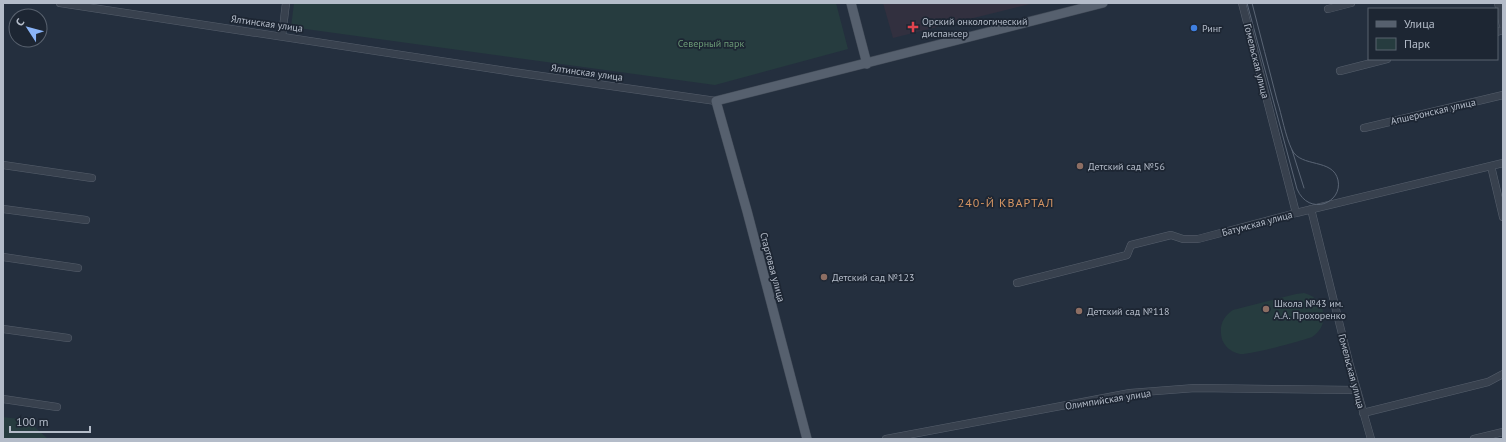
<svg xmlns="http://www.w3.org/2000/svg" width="1506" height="442" font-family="'PT Sans',sans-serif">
  <rect width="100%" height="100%" fill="#242f3e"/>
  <!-- medical -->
  <path fill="#32303f" d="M 883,3 L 1034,3 L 893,38 Z"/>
  <!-- green -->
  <path fill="#263c3f" d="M 294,3 L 836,3 L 848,49 L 715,85 L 291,27 Z
    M 1304,293 C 1326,298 1331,325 1312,337 C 1301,341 1250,355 1240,354 C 1230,352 1221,344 1221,333 C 1220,323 1225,315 1233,310 L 1296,294 Z
    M 3,417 L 27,420 L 48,439 L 3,439 Z"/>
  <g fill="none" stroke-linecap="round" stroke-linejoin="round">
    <!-- minor casing -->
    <g stroke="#565f6c" stroke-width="8">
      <path id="minor" d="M 60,3 L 513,72 L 716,101
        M 1242,3 L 1296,213
        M 1498,3 L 1503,25
        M 1328,9 L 1351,3
        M 1497,32 L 1503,30
        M 282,36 L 286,3
        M 1340,71 L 1387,59
        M 1364,128 L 1503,95
        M 3,165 L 92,178
        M 1491,166 L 1503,217
        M 3,209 L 86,220
        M 1311,209 L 1349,362 L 1371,439
        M 3,257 L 78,268
        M 1017,283 L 1127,255 L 1131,245 L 1171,235 L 1183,239 L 1198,239 L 1296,213 L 1503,163
        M 3,329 L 68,338
        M 3,399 L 57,407
        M 1363,413 L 1488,382 L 1503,374
        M 886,439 L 1130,393 L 1195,388 L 1357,390
        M 1474,439 L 1503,432"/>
    </g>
    <!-- major casing -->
    <g stroke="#414a57" stroke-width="10">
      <path id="major" d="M 851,3 L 867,64
        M 807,439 L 747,211 L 716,101 L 1103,3"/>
    </g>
    <!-- minor -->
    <use href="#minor" stroke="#38414e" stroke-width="7"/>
    <!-- major -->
    <use href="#major" stroke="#56606e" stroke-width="9"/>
    <!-- tram -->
    <path stroke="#5a6575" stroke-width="1" d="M 1247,3 L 1297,189 C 1309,217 1343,203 1338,180 C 1333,158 1301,168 1292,150 C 1285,135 1282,116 1277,100 C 1269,68 1260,35 1252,3
      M 1292,150 L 1304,188"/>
  </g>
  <!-- markers -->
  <path fill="#e0444e" stroke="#1d2633" stroke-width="1.5" d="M911 21h4v4h4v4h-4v4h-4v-4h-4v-4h4z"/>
  <circle fill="#3f7fe0" stroke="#1d2633" stroke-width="1.5" cx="1194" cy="28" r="4"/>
  <g fill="#8d6e63" stroke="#1d2633" stroke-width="1.5">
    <circle cx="1080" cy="166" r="4"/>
    <circle cx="824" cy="277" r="4"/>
    <circle cx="1266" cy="309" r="4"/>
    <circle cx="1079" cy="311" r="4"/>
  </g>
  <g text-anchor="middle" stroke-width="3.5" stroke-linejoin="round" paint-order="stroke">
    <!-- poi labels -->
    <g font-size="10" fill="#b4bcc9" stroke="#1d2633" text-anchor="start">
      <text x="922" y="25">Орский онкологический<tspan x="922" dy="12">диспансер</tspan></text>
      <text x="1202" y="32">Ринг</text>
      <text x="1088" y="170">Детский сад №56</text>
      <text x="832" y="281">Детский сад №123</text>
      <text x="1274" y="307">Школа №43 им.<tspan x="1274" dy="12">А.А. Прохоренко</tspan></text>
      <text x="1087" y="315">Детский сад №118</text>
    </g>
    <!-- street labels -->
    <g font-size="10" fill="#b4bcc9" stroke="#1d2633">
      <text transform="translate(267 23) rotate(8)" y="4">Ялтинская улица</text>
      <text transform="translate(1257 61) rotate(76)" y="4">Гомельская улица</text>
      <text transform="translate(587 72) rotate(8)" y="4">Ялтинская улица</text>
      <text transform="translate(1433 111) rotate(-13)" y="4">Апшеронская улица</text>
      <text transform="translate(1257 223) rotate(-15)" y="4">Батумская улица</text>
      <text transform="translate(773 267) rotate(75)" y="4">Стартовая улица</text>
      <text transform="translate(1352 371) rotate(75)" y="4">Гомельская улица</text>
      <text transform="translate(1108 399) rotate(-9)" y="4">Олимпийская улица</text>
    </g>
    <!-- park labels -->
    <g font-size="10" fill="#6b9a76" stroke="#1d2633">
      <text x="711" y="47">Северный парк</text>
    </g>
    <!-- quarter labels -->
    <g font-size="12" letter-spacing="1" fill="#d59563" stroke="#1d2633">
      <text x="1006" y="207">240-Й КВАРТАЛ</text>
    </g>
  </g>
  <!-- border -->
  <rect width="1506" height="442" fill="none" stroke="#b4bcc9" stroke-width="8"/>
  <!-- legend -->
  <rect x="1368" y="8" width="130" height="52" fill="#1d2633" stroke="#59626f"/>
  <rect x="1376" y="21" width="20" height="6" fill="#56606e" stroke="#59626f"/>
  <text x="1404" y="28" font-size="12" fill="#b4bcc9">Улица</text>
  <rect x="1376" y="38" width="20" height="12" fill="#263c3f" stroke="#59626f"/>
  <text x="1404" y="48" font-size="12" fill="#b4bcc9">Парк</text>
  <!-- north arrow -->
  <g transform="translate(28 28) rotate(306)"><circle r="19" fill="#1d2633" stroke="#59626f"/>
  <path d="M0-3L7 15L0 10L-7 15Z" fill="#8ab4f8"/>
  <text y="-6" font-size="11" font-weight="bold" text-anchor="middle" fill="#b4bcc9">С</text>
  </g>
  <!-- scale -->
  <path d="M10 426v6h80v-6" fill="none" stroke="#b4bcc9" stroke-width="2"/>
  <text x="16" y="426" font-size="12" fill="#b4bcc9" stroke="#1d2633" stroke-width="3" paint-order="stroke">100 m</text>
</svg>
